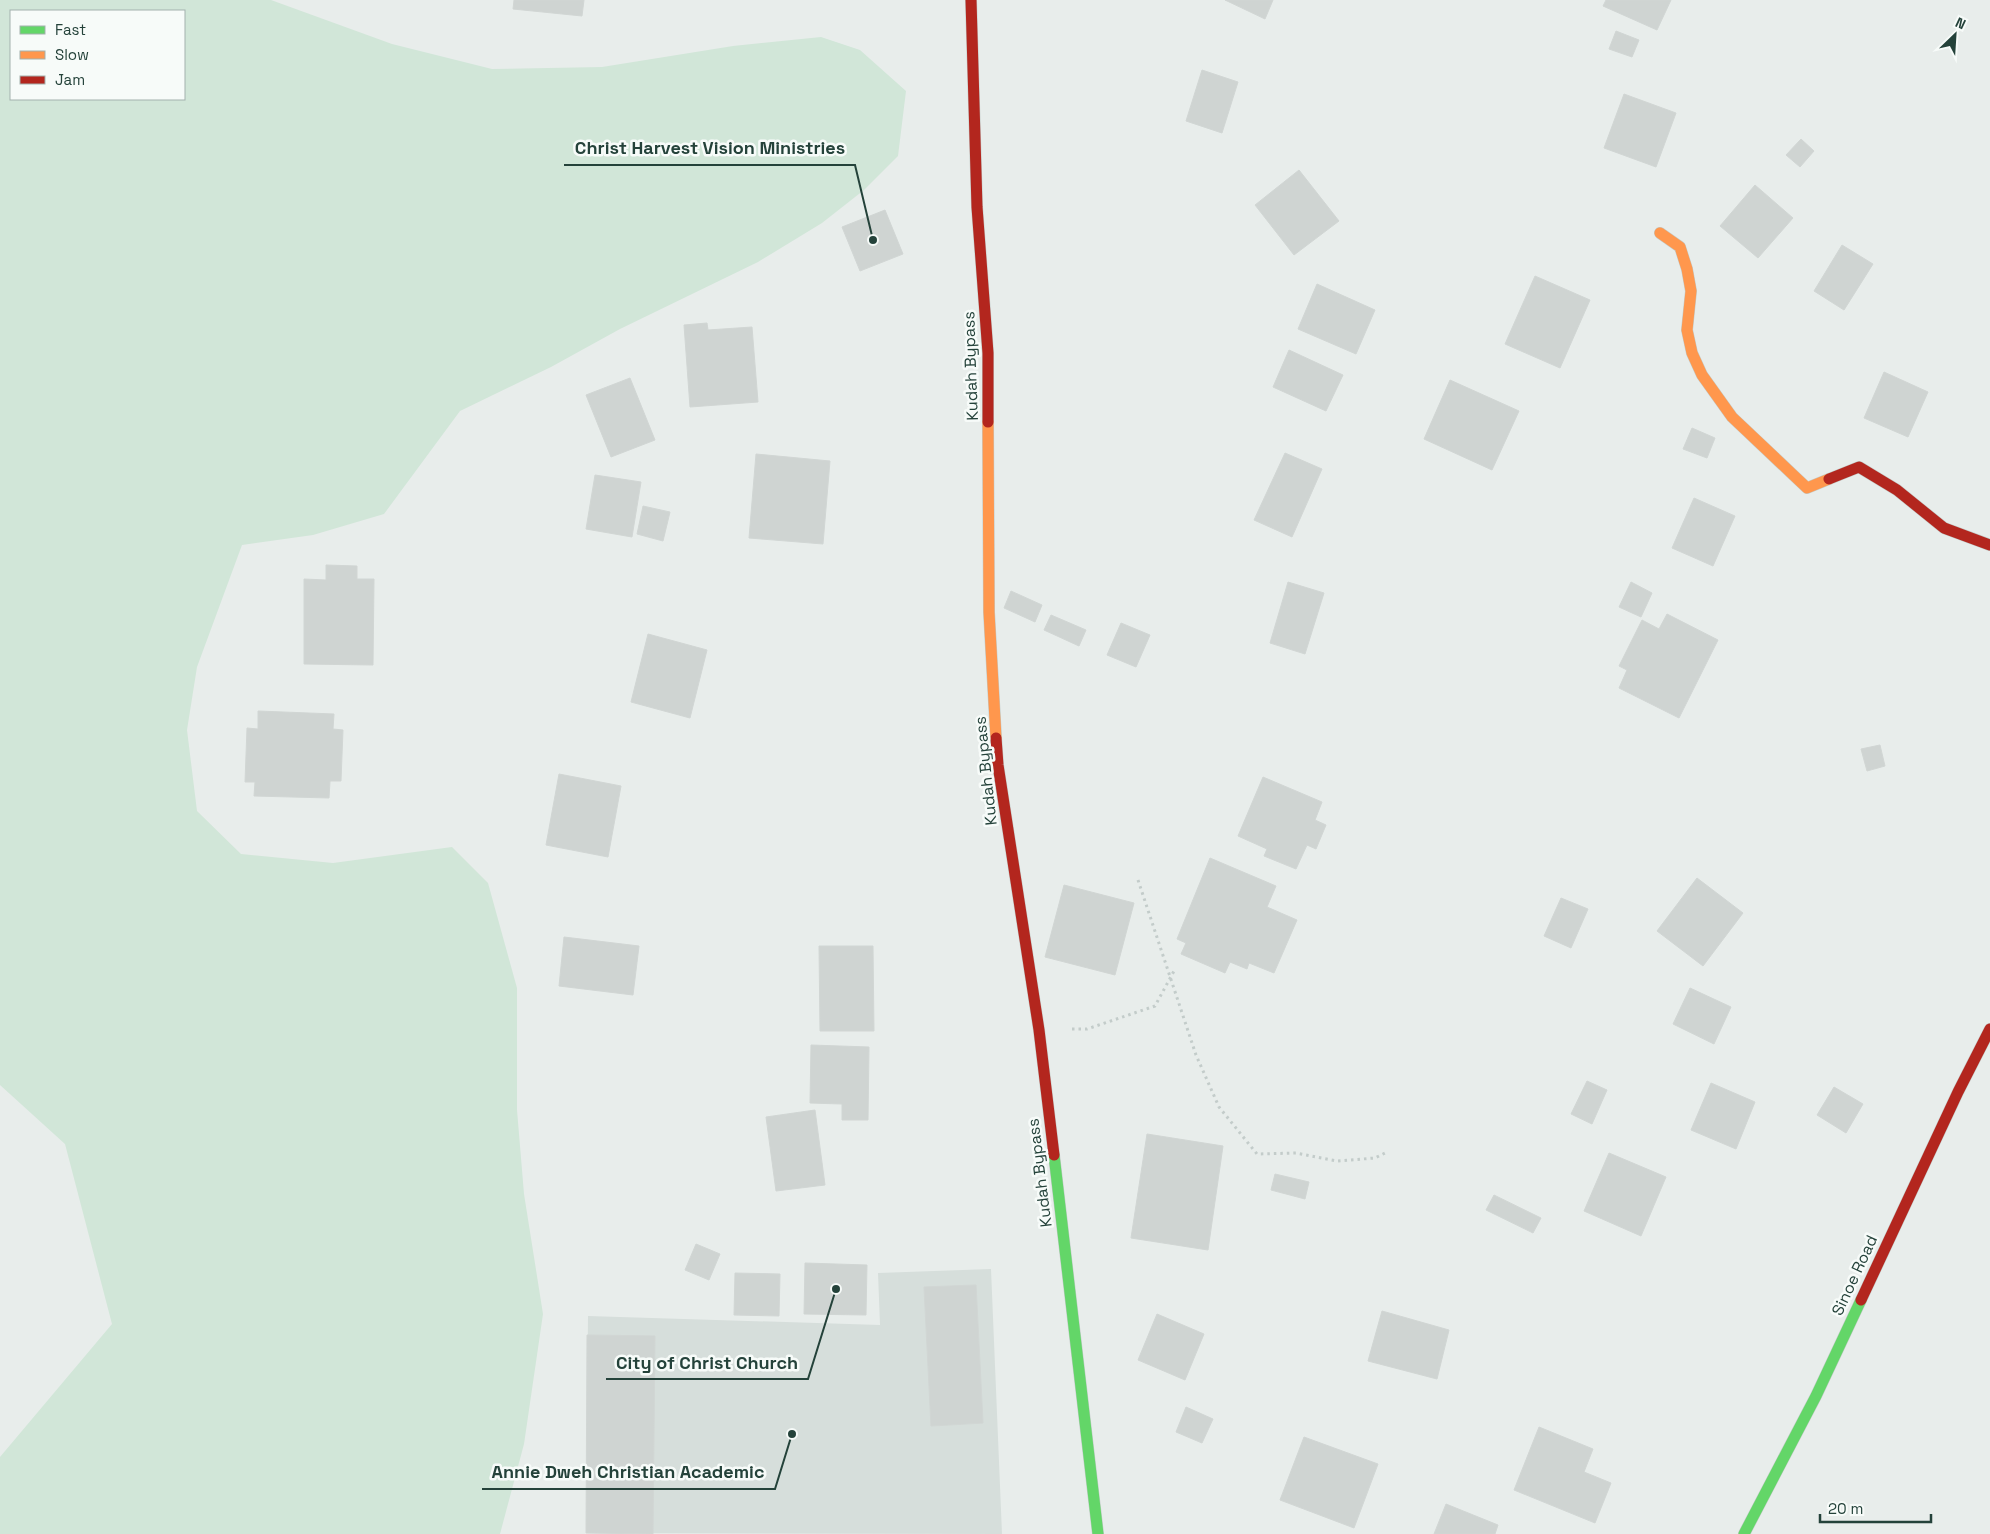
<svg xmlns="http://www.w3.org/2000/svg" width="1990" height="1534" font-family="'Space Grotesk',sans-serif">
  <rect width="100%" height="100%" fill="#e8edeb"/>
  <!-- built -->
  <path fill="#d6dedb" d="M 991,1269 L 1002,1534 L 586,1533 L 588,1316 L 880,1325 L 878,1273 Z"/>
  <!-- green -->
  <path fill="#d1e6d8" fill-rule="evenodd" d="M 0,0 L 271,0 L 392,44 L 492,69 L 602,67 L 733,46 L 821,37 L 860,50 L 906,91 L 898,156 L 864,190 L 822,223 L 758,262 L 620,329 L 551,367 L 460,411 L 384,514 L 313,535 L 242,545 L 197,667 L 187,730 L 197,811 L 241,854 L 333,863 L 452,847 L 488,883 L 517,988 L 517,1110 L 524,1194 L 543,1314 L 524,1444 L 500,1534 L 0,1534 L 0,1457 L 112,1324 L 65,1144 L 0,1085 ZM 11,11 L 184,11 L 184,99 L 11,99 Z"/>
  <!-- building -->
  <path fill="#cfd4d2" stroke="#d1d6d4" d="M 514,0 L 584,0 L 582,16 L 513,9 Z
    M 1225,0 L 1273,0 L 1265,19 Z
    M 1606,0 L 1671,0 L 1657,30 L 1603,6 Z
    M 1616,31 L 1639,40 L 1632,57 L 1609,49 Z
    M 1202,70 L 1238,82 L 1222,133 L 1186,121 Z
    M 1624,94 L 1676,113 L 1656,167 L 1604,148 Z
    M 1801,139 L 1814,151 L 1800,167 L 1786,155 Z
    M 1299,170 L 1339,221 L 1294,255 L 1255,205 Z
    M 1755,185 L 1793,218 L 1758,258 L 1720,226 Z
    M 885,210 L 903,254 L 860,271 L 842,227 Z
    M 1842,245 L 1873,264 L 1844,310 L 1814,291 Z
    M 1535,276 L 1590,300 L 1560,368 L 1505,344 Z
    M 1317,284 L 1375,310 L 1356,354 L 1298,329 Z
    M 707,323 L 708,330 L 752,327 L 758,402 L 690,407 L 684,325 Z
    M 1289,350 L 1343,375 L 1326,411 L 1273,387 Z
    M 1884,372 L 1928,392 L 1908,437 L 1864,418 Z
    M 630,378 L 655,440 L 611,457 L 586,395 Z
    M 1450,380 L 1519,411 L 1492,470 L 1424,439 Z
    M 1692,428 L 1715,438 L 1707,458 L 1683,449 Z
    M 1285,453 L 1322,469 L 1292,537 L 1254,520 Z
    M 756,454 L 830,461 L 823,544 L 749,538 Z
    M 595,475 L 641,482 L 632,537 L 586,529 Z
    M 1694,498 L 1735,516 L 1713,566 L 1672,548 Z
    M 643,506 L 670,512 L 663,541 L 637,534 Z
    M 326,565 L 357,566 L 357,579 L 374,579 L 373,665 L 304,664 L 304,579 L 326,580 Z
    M 1288,582 L 1324,593 L 1305,654 L 1270,643 Z
    M 1631,582 L 1652,593 L 1641,617 L 1619,607 Z
    M 1011,591 L 1042,605 L 1035,622 L 1004,608 Z
    M 1667,614 L 1718,640 L 1679,718 L 1619,688 L 1627,670 L 1619,666 L 1642,620 L 1659,629 Z
    M 1051,615 L 1086,630 L 1079,646 L 1044,630 Z
    M 1121,623 L 1150,635 L 1136,667 L 1107,655 Z
    M 648,634 L 707,650 L 690,718 L 631,702 Z
    M 258,711 L 334,714 L 333,729 L 343,730 L 341,781 L 330,781 L 329,798 L 254,796 L 255,782 L 245,782 L 247,728 L 258,729 Z
    M 1880,745 L 1885,766 L 1867,771 L 1861,749 Z
    M 559,774 L 621,786 L 608,857 L 546,845 Z
    M 1263,777 L 1322,802 L 1315,820 L 1326,825 L 1316,849 L 1307,845 L 1296,869 L 1264,856 L 1267,849 L 1238,836 Z
    M 1210,858 L 1276,886 L 1267,907 L 1297,920 L 1274,973 L 1249,963 L 1247,969 L 1230,962 L 1225,973 L 1181,954 L 1186,943 L 1177,939 Z
    M 1697,878 L 1743,913 L 1703,966 L 1657,931 Z
    M 1064,885 L 1134,903 L 1115,975 L 1045,957 Z
    M 1561,898 L 1588,909 L 1571,948 L 1544,936 Z
    M 564,937 L 639,946 L 633,995 L 559,986 Z
    M 819,946 L 873,946 L 874,1031 L 820,1031 Z
    M 1690,988 L 1731,1007 L 1714,1044 L 1673,1024 Z
    M 811,1045 L 869,1047 L 868,1120 L 842,1120 L 842,1104 L 810,1103 Z
    M 1587,1081 L 1607,1090 L 1592,1124 L 1571,1114 Z
    M 1711,1083 L 1755,1102 L 1736,1149 L 1691,1130 Z
    M 1834,1087 L 1863,1104 L 1846,1133 L 1817,1115 Z
    M 815,1110 L 825,1185 L 776,1191 L 766,1117 Z
    M 1147,1134 L 1223,1146 L 1208,1250 L 1131,1238 Z
    M 1609,1153 L 1666,1177 L 1641,1236 L 1584,1211 Z
    M 1275,1174 L 1309,1182 L 1305,1199 L 1271,1190 Z
    M 1494,1195 L 1541,1218 L 1533,1233 L 1486,1210 Z
    M 696,1244 L 720,1254 L 709,1280 L 685,1270 Z
    M 805,1263 L 867,1265 L 866,1315 L 804,1314 Z
    M 735,1273 L 780,1274 L 779,1316 L 734,1315 Z
    M 976,1285 L 983,1423 L 931,1426 L 924,1287 Z
    M 1382,1311 L 1449,1330 L 1437,1379 L 1368,1361 Z
    M 1157,1314 L 1204,1334 L 1185,1380 L 1138,1360 Z
    M 587,1335 L 655,1336 L 653,1534 L 586,1533 Z
    M 1186,1407 L 1213,1419 L 1202,1443 L 1176,1432 Z
    M 1539,1427 L 1593,1449 L 1584,1472 L 1611,1483 L 1595,1523 L 1514,1490 Z
    M 1304,1437 L 1378,1464 L 1354,1528 L 1280,1500 Z
    M 1446,1504 L 1498,1525 L 1495,1534 L 1434,1534 Z"/>
  <g fill="none" stroke-linecap="round" stroke-linejoin="round">
    <!-- fast casing -->
    <g stroke="#c3cbc8" stroke-width="12">
      <path id="fast" d="M 1054,1155 L 1098,1534
        M 1744,1534 L 1816,1396 L 1861,1300"/>
    </g>
    <!-- slow casing -->
    <g stroke="#c3cbc8" stroke-width="12">
      <path id="slow" d="M 1660,233 L 1680,247 L 1687,269 L 1691,291 L 1687,330 L 1692,353 L 1702,375 L 1732,417 L 1807,488 L 1829,479
        M 988,422 L 989,612 L 996,738"/>
    </g>
    <!-- jam casing -->
    <g stroke="#c3cbc8" stroke-width="12">
      <path id="jam" d="M 971,0 L 977,207 L 988,353 L 988,422
        M 1829,479 L 1859,467 L 1897,490 L 1944,528 L 1990,545
        M 996,738 L 998,765 L 1039,1030 L 1054,1155
        M 1861,1300 L 1958,1092 L 1990,1029"/>
    </g>
    <!-- path -->
    <path stroke="#c3ccca" stroke-width="3" stroke-dasharray="2.5 4" stroke-linecap="butt" d="M 1138,880 L 1196,1055 L 1219,1107 L 1257,1154 L 1296,1153 L 1337,1161 L 1375,1158 L 1387,1152
      M 1072,1029 L 1087,1029 L 1155,1006 L 1174,971"/>
    <!-- fast -->
    <use href="#fast" stroke="#63d668" stroke-width="11"/>
    <!-- slow -->
    <use href="#slow" stroke="#ff974d" stroke-width="11"/>
    <!-- jam -->
    <use href="#jam" stroke="#b3261e" stroke-width="11"/>
  </g>
  <g text-anchor="middle" stroke-width="5" stroke-linejoin="round" paint-order="stroke">
    <!-- street labels -->
    <g font-size="16" fill="#24423a" stroke="#f7fbf9">
      <text transform="translate(970 366) rotate(-92)" y="6">Kudah Bypass</text>
      <text transform="translate(985 771) rotate(-96)" y="6">Kudah Bypass</text>
      <text transform="translate(1039 1173) rotate(-97)" y="6">Kudah Bypass</text>
      <text transform="translate(1854 1275) rotate(-65)" y="6">Sinoe Road</text>
    </g>
  </g>
  <!-- callouts -->
  <path fill="none" stroke="#24423a" stroke-width="2" d="M873 240L855 165H564M836 1289L808 1379H606M792 1434L775 1489H482"/>
  <g fill="#24423a" stroke="#f7fbf9" stroke-width="2">
    <circle cx="873" cy="240" r="5"/>
    <circle cx="836" cy="1289" r="5"/>
    <circle cx="792" cy="1434" r="5"/>
  </g>
  <g font-size="18" text-anchor="middle" font-weight="bold" fill="#24423a" stroke="#f7fbf9" stroke-width="5" stroke-linejoin="round" paint-order="stroke">
    <text x="710" y="154">Christ Harvest Vision Ministries</text>
    <text x="707" y="1369">City of Christ Church</text>
    <text x="628" y="1478">Annie Dweh Christian Academic</text>
  </g>
  <!-- legend -->
  <rect x="10" y="10" width="175" height="90" fill="#f7fbf9" stroke="#a3b1ad"/>
  <rect x="20" y="26" width="25" height="8" fill="#63d668" stroke="#a3b1ad"/>
  <text x="55" y="35" font-size="15" fill="#24423a">Fast</text>
  <rect x="20" y="51" width="25" height="8" fill="#ff974d" stroke="#a3b1ad"/>
  <text x="55" y="60" font-size="15" fill="#24423a">Slow</text>
  <rect x="20" y="76" width="25" height="8" fill="#b3261e" stroke="#a3b1ad"/>
  <text x="55" y="85" font-size="15" fill="#24423a">Jam</text>
  <!-- north arrow -->
  <g transform="translate(1955 35) rotate(25)" stroke="#f7fbf9" stroke-width="4" paint-order="stroke">
  <path d="M0-4L9 19L0 12L-9 19Z" fill="#24423a"/>
  <text y="-8" font-size="14" font-weight="bold" text-anchor="middle" fill="#24423a">N</text>
  </g>
  <!-- scale -->
  <path d="M1820 1514v8h111v-8" fill="none" stroke="#24423a" stroke-width="2.5"/>
  <text x="1828" y="1514" font-size="15" fill="#24423a" stroke="#f7fbf9" stroke-width="4" paint-order="stroke">20 m</text>
</svg>
